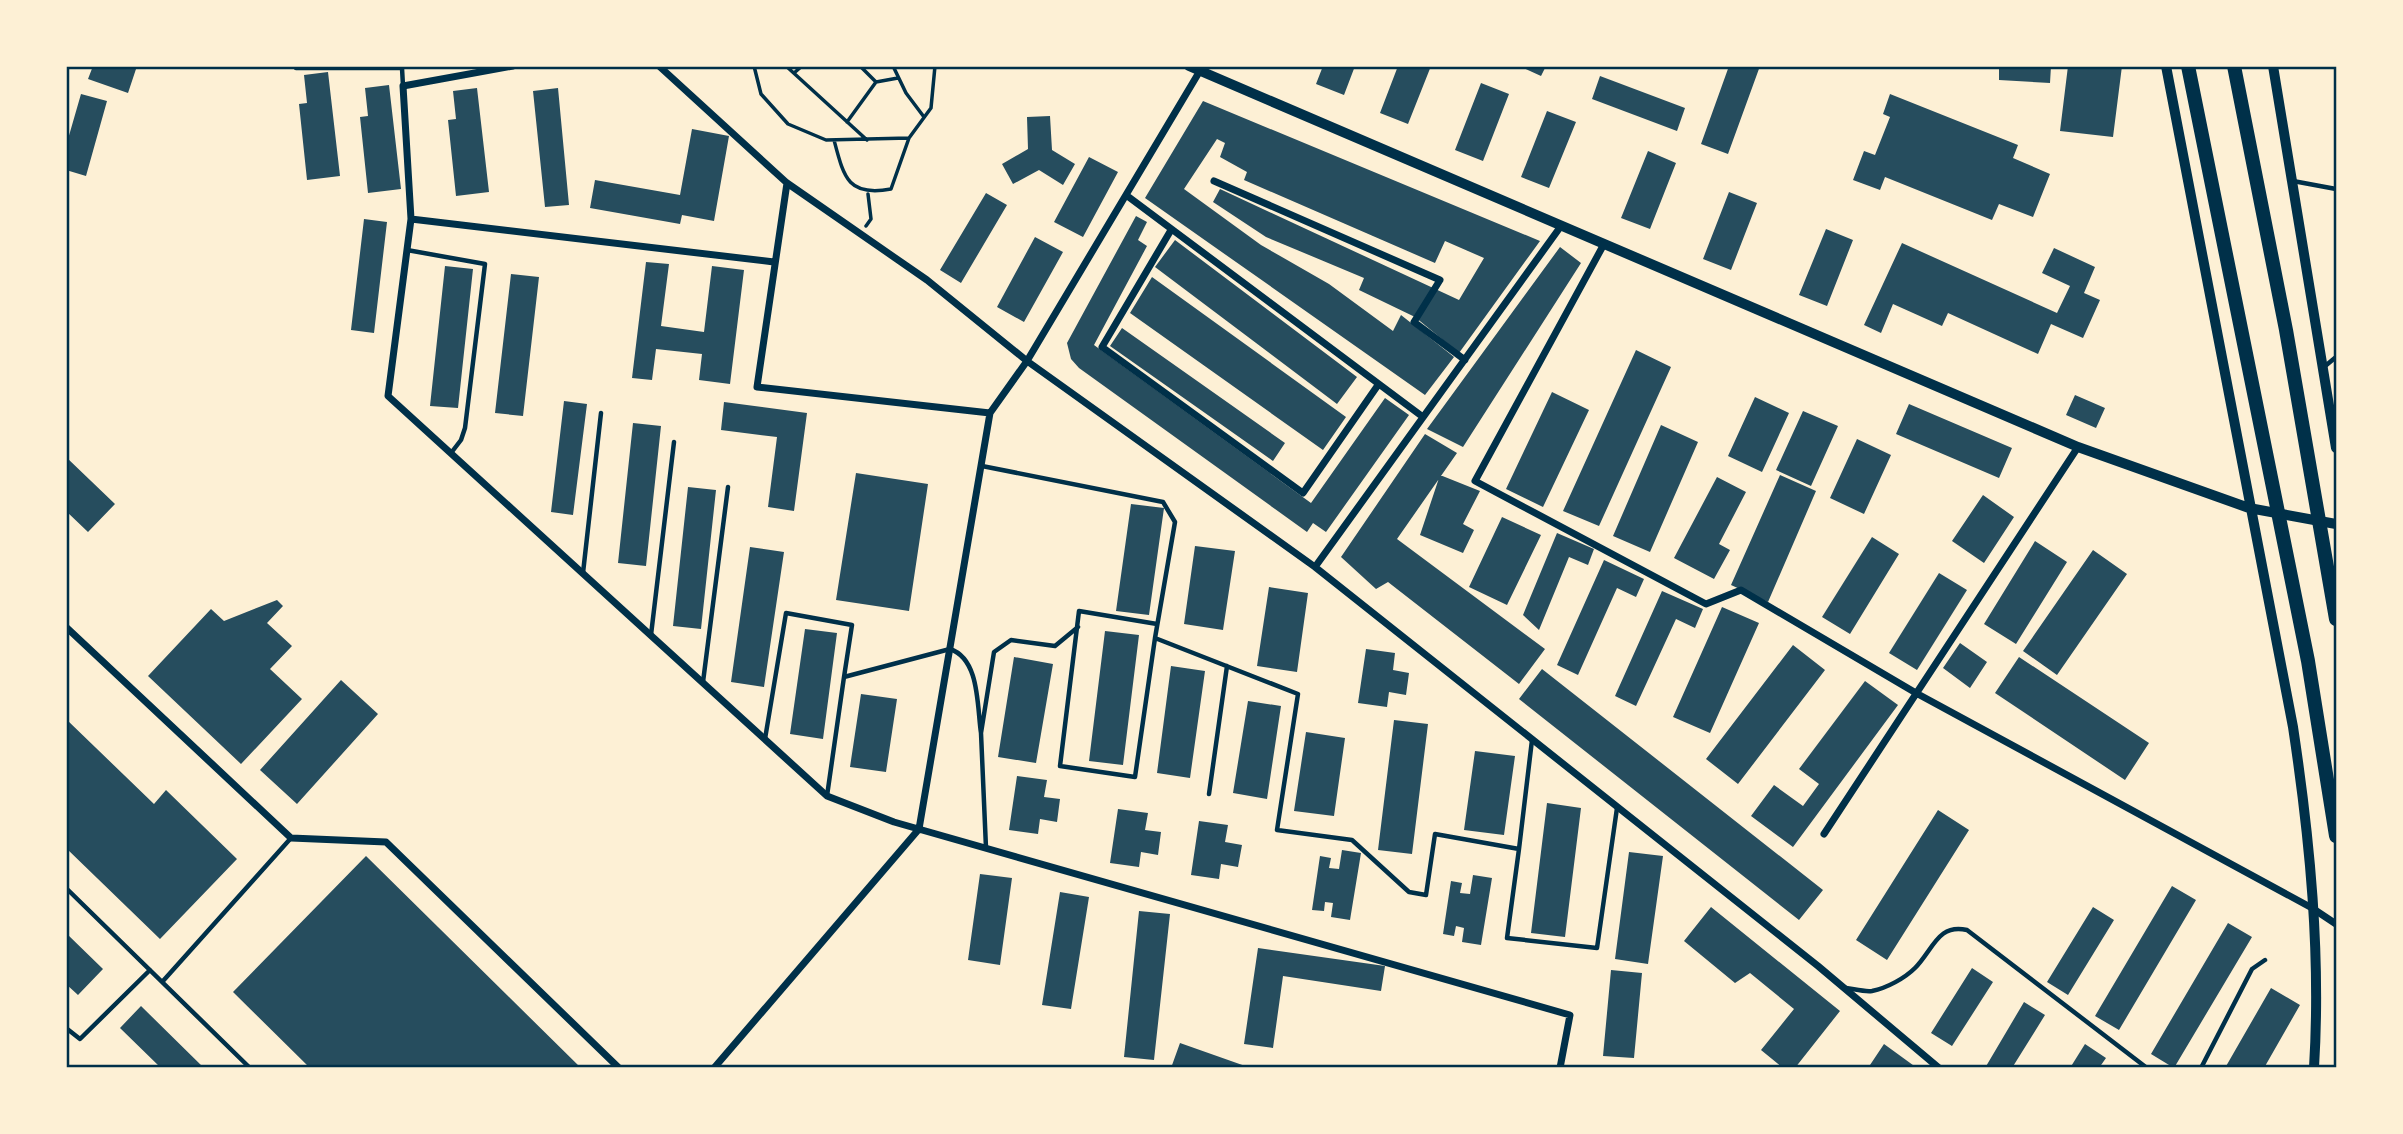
<svg xmlns="http://www.w3.org/2000/svg" width="2403" height="1134" font-family="Cabin,sans-serif">
  <rect width="100%" height="100%" fill="#fdf0d5"/>
  <!-- building -->
  <path fill="#264d5e" d="M 93,66 L 137,66 L 128,93 L 88,79 Z
    M 1323,66 L 1355,66 L 1344,95 L 1316,84 Z
    M 1398,66 L 1431,66 L 1408,124 L 1380,113 Z
    M 1519,66 L 1546,66 L 1541,76 Z
    M 1729,66 L 1760,66 L 1728,154 L 1701,144 Z
    M 1999,66 L 2051,66 L 2050,83 L 1999,80 Z
    M 2068,66 L 2122,66 L 2113,137 L 2060,131 Z
    M 328,72 L 340,176 L 307,180 L 299,104 L 307,103 L 304,75 Z
    M 1600,76 L 1685,108 L 1677,131 L 1592,99 Z
    M 1481,83 L 1509,94 L 1483,161 L 1455,150 Z
    M 389,85 L 401,189 L 368,193 L 360,117 L 368,116 L 365,88 Z
    M 477,88 L 489,192 L 456,196 L 448,120 L 456,119 L 453,91 Z
    M 558,88 L 569,205 L 545,207 L 533,91 Z
    M 81,94 L 107,101 L 86,176 L 66,170 L 66,146 Z
    M 1890,94 L 2018,145 L 2013,158 L 2050,174 L 2033,217 L 1999,204 L 1992,220 L 1885,177 L 1880,190 L 1853,180 L 1864,151 L 1875,155 L 1890,117 L 1883,114 Z
    M 1203,101 L 1540,241 L 1459,353 L 1415,317 L 1359,290 L 1364,278 L 1266,237 L 1213,202 L 1220,189 L 1459,300 L 1484,258 L 1445,241 L 1435,263 L 1244,180 L 1247,172 L 1220,157 L 1225,143 L 1217,139 L 1184,189 L 1261,245 L 1329,284 L 1393,331 L 1401,315 L 1454,357 L 1425,395 L 1145,198 Z
    M 1547,111 L 1576,122 L 1549,188 L 1521,177 Z
    M 1050,116 L 1052,150 L 1075,164 L 1063,185 L 1039,170 L 1013,184 L 1002,164 L 1028,149 L 1027,117 Z
    M 692,129 L 729,136 L 714,221 L 682,215 L 680,224 L 590,208 L 595,180 L 680,195 Z
    M 1648,151 L 1676,163 L 1650,229 L 1621,218 Z
    M 1089,157 L 1118,172 L 1083,237 L 1054,222 Z
    M 1729,192 L 1757,203 L 1731,270 L 1703,259 Z
    M 986,193 L 1007,205 L 961,283 L 940,270 Z
    M 1136,216 L 1147,222 L 1138,240 L 1147,246 L 1094,345 L 1311,503 L 1385,398 L 1409,415 L 1326,532 L 1313,523 L 1307,532 L 1079,368 L 1071,359 L 1067,343 Z
    M 364,219 L 387,222 L 374,333 L 351,330 Z
    M 1826,229 L 1853,240 L 1827,306 L 1799,295 Z
    M 1035,237 L 1063,252 L 1024,322 L 997,307 Z
    M 1175,240 L 1357,377 L 1337,404 L 1155,267 Z
    M 1902,243 L 2057,313 L 2070,286 L 2042,273 L 2054,248 L 2095,267 L 2084,293 L 2100,300 L 2083,338 L 2051,324 L 2038,354 L 1948,313 L 1942,326 L 1893,304 L 1881,333 L 1864,325 Z
    M 1560,247 L 1581,263 L 1463,447 L 1427,429 Z
    M 646,262 L 669,264 L 661,326 L 704,332 L 712,266 L 744,270 L 730,384 L 699,380 L 702,354 L 656,349 L 652,380 L 632,378 Z
    M 445,266 L 473,269 L 458,408 L 430,406 Z
    M 511,274 L 539,277 L 523,416 L 495,413 Z
    M 1152,277 L 1346,417 L 1323,450 L 1130,313 Z
    M 1122,328 L 1285,443 L 1273,461 L 1110,346 Z
    M 1636,350 L 1671,367 L 1599,526 L 1563,511 Z
    M 1552,392 L 1589,410 L 1543,507 L 1506,489 Z
    M 2075,395 L 2105,408 L 2096,428 L 2066,415 Z
    M 1755,397 L 1789,413 L 1762,472 L 1728,456 Z
    M 564,401 L 587,404 L 573,515 L 551,512 Z
    M 724,402 L 807,413 L 794,511 L 768,507 L 777,437 L 721,430 Z
    M 1909,404 L 2012,448 L 1999,478 L 1896,434 Z
    M 1803,411 L 1838,426 L 1811,486 L 1776,470 Z
    M 633,423 L 661,426 L 646,566 L 618,563 Z
    M 1661,425 L 1698,442 L 1650,552 L 1613,536 Z
    M 1425,434 L 1457,453 L 1397,539 L 1545,649 L 1519,684 L 1388,582 L 1376,589 L 1341,557 Z
    M 1857,439 L 1891,455 L 1864,514 L 1830,498 Z
    M 66,457 L 115,504 L 88,532 L 66,511 Z
    M 856,473 L 928,484 L 909,611 L 836,600 Z
    M 1440,475 L 1480,491 L 1463,524 L 1474,530 L 1463,553 L 1420,535 Z
    M 1780,475 L 1816,491 L 1768,602 L 1731,585 Z
    M 1717,477 L 1746,492 L 1719,544 L 1730,550 L 1714,579 L 1674,558 Z
    M 688,487 L 716,490 L 701,629 L 673,626 Z
    M 1983,495 L 2014,517 L 1984,563 L 1952,541 Z
    M 1131,504 L 1164,508 L 1149,615 L 1116,611 Z
    M 1502,517 L 1541,535 L 1507,605 L 1469,587 Z
    M 1557,533 L 1594,549 L 1588,565 L 1569,557 L 1539,630 L 1523,615 Z
    M 1872,537 L 1899,554 L 1850,634 L 1822,617 Z
    M 2035,541 L 2067,562 L 2016,644 L 1984,624 Z
    M 1195,546 L 1235,551 L 1223,630 L 1184,624 Z
    M 750,547 L 784,552 L 764,687 L 731,682 Z
    M 2093,550 L 2127,574 L 2057,675 L 2023,651 Z
    M 1604,560 L 1644,579 L 1636,597 L 1617,588 L 1578,675 L 1557,665 Z
    M 1939,573 L 1967,590 L 1917,670 L 1889,653 Z
    M 1269,587 L 1308,593 L 1297,672 L 1257,666 Z
    M 1662,591 L 1703,609 L 1695,628 L 1676,619 L 1636,706 L 1615,696 Z
    M 277,600 L 283,606 L 267,623 L 292,646 L 270,669 L 302,699 L 241,764 L 148,676 L 211,609 L 224,621 Z
    M 1722,607 L 1759,623 L 1710,733 L 1673,717 Z
    M 805,629 L 837,633 L 823,739 L 790,734 Z
    M 1105,631 L 1139,635 L 1123,765 L 1089,761 Z
    M 1960,643 L 1987,662 L 1970,688 L 1943,668 Z
    M 1793,645 L 1825,670 L 1738,784 L 1706,759 Z
    M 1366,649 L 1395,653 L 1393,670 L 1409,673 L 1406,695 L 1389,692 L 1387,707 L 1358,703 Z
    M 1014,657 L 1053,664 L 1036,763 L 998,757 Z
    M 2019,657 L 2149,743 L 2125,780 L 1995,693 Z
    M 1171,666 L 1205,671 L 1190,778 L 1157,773 Z
    M 1542,669 L 1823,890 L 1799,920 L 1519,699 Z
    M 341,680 L 378,714 L 297,804 L 260,770 Z
    M 1865,681 L 1898,705 L 1793,847 L 1751,816 L 1774,785 L 1803,806 L 1819,784 L 1799,769 Z
    M 861,694 L 897,699 L 886,772 L 850,767 Z
    M 1248,701 L 1281,706 L 1267,799 L 1233,793 Z
    M 66,719 L 154,804 L 166,790 L 237,859 L 160,939 L 66,848 Z
    M 1394,720 L 1428,724 L 1412,854 L 1378,850 Z
    M 1306,732 L 1345,738 L 1334,816 L 1294,811 Z
    M 1475,751 L 1515,756 L 1504,835 L 1464,830 Z
    M 1017,776 L 1047,780 L 1044,797 L 1060,799 L 1057,822 L 1040,819 L 1038,834 L 1009,830 Z
    M 1547,803 L 1581,808 L 1565,937 L 1531,933 Z
    M 1118,809 L 1148,813 L 1145,830 L 1161,832 L 1158,855 L 1141,852 L 1139,867 L 1110,863 Z
    M 1938,810 L 1969,830 L 1887,960 L 1856,940 Z
    M 1199,821 L 1228,825 L 1225,842 L 1242,845 L 1238,867 L 1221,864 L 1219,879 L 1191,875 Z
    M 1342,850 L 1361,853 L 1350,920 L 1331,917 L 1333,903 L 1325,902 L 1324,911 L 1312,910 L 1320,856 L 1331,858 L 1329,868 L 1339,869 Z
    M 1629,852 L 1663,856 L 1648,964 L 1615,959 Z
    M 366,856 L 581,1068 L 310,1068 L 233,992 Z
    M 980,874 L 1012,878 L 1000,965 L 968,960 Z
    M 1473,875 L 1492,878 L 1481,945 L 1462,942 L 1464,928 L 1456,926 L 1454,936 L 1443,934 L 1451,881 L 1462,883 L 1460,893 L 1470,894 Z
    M 2172,886 L 2196,900 L 2119,1030 L 2095,1016 Z
    M 1060,892 L 1089,897 L 1071,1009 L 1042,1005 Z
    M 1711,907 L 1840,1011 L 1795,1068 L 1783,1068 L 1761,1050 L 1794,1009 L 1750,973 L 1735,983 L 1684,941 Z
    M 2093,907 L 2114,920 L 2068,995 L 2047,982 Z
    M 1139,911 L 1170,914 L 1154,1060 L 1124,1057 Z
    M 2228,923 L 2252,937 L 2174,1068 L 2151,1054 Z
    M 66,933 L 103,969 L 78,995 L 66,984 Z
    M 1258,948 L 1385,966 L 1381,991 L 1283,976 L 1273,1048 L 1244,1044 Z
    M 1972,968 L 1993,982 L 1952,1046 L 1931,1033 Z
    M 1611,970 L 1642,973 L 1634,1058 L 1603,1056 Z
    M 2271,988 L 2300,1005 L 2264,1068 L 2225,1068 Z
    M 2024,1002 L 2045,1015 L 2012,1068 L 1985,1068 Z
    M 141,1006 L 204,1068 L 161,1068 L 120,1028 Z
    M 1180,1043 L 1248,1067 L 1248,1068 L 1171,1068 Z
    M 1884,1044 L 1917,1068 L 1868,1068 Z
    M 2085,1044 L 2106,1058 L 2099,1068 L 2070,1068 Z"/>
  <g fill="none" stroke-linecap="round" stroke-linejoin="round">
    <!-- path -->
    <path stroke="#003049" stroke-width="3.5" d="M 754,66 L 761,94 L 788,124 L 826,140 L 909,138 L 931,108 L 935,66
      M 786,66 L 867,140
      M 860,66 L 876,82 L 898,78
      M 893,66 L 906,93 L 924,117
      M 794,73 L 802,66
      M 847,122 L 876,82
      M 834,140 C 844,178 848,197 891,189 L 909,138
      M 866,226 L 871,219 L 868,194"/>
    <!-- service -->
    <path stroke="#003049" stroke-width="4.5" d="M 296,68 L 402,68 L 403,86
      M 2293,181 L 2336,189
      M 407,250 L 485,264 L 465,428 L 461,440 L 451,453
      M 2324,367 L 2336,357
      M 982,466 L 1163,502 L 1175,522 L 1155,638 L 1298,694 L 1277,830 L 1352,840 L 1409,892 L 1426,895 L 1435,834 L 1519,849 L 1507,938 L 1597,948 L 1617,808
      M 583,573 L 601,413
      M 651,635 L 674,442
      M 1155,638 L 1135,777 L 1060,766 L 1079,611 L 1157,624
      M 703,682 L 728,487
      M 765,739 L 786,613 L 852,625 L 844,677
      M 1209,794 L 1227,666
      M 827,796 L 844,677 L 950,649 C 980,659 977,707 981,733
      M 986,848 L 981,733 L 994,652 L 1011,640 L 1055,646 L 1078,627
      M 1519,849 L 1532,740
      M 66,888 L 250,1068
      M 163,981 L 291,838
      M 1846,988 C 1854,989 1864,992 1872,991 C 1887,988 1905,978 1915,968 C 1933,950 1938,923 1967,930 L 2147,1068
      M 66,1028 L 80,1039 L 150,970
      M 2201,1068 L 2252,969 L 2265,960"/>
    <!-- minor -->
    <path stroke="#003049" stroke-width="7" d="M 513,66 L 403,86 L 411,219 L 388,396 L 827,796 L 894,822 L 1570,1015 L 1560,1068
      M 659,66 L 787,183 L 927,280 L 1027,361 L 1315,567 L 1818,966 L 1939,1068
      M 1214,181 L 1440,280 L 1414,322 L 1465,360
      M 787,183 L 757,387 L 990,413
      M 1126,195 L 1423,417
      M 411,219 L 774,262
      M 1171,230 L 1102,347 L 1303,493 L 1378,385
      M 1604,244 L 1475,481 L 1706,604 L 1741,590 L 1916,693 L 2312,908 L 2336,924
      M 1315,567 L 1561,226
      M 66,627 L 291,838 L 386,842 L 619,1068
      M 1824,834 L 2078,447
      M 714,1068 L 919,829 L 990,413 L 1027,361 L 1201,69"/>
    <!-- tertiary -->
    <path stroke="#003049" stroke-width="10" d="M 1189,66 L 2078,447 L 2249,508 L 2336,524
      M 2166,66 L 2293,727 C 2310,840 2321,954 2314,1068
      M 2273,66 L 2336,448"/>
    <!-- trunk -->
    <path stroke="#003049" stroke-width="14" d="M 2188,66 L 2308,661 L 2336,836
      M 2234,66 L 2286,330 L 2336,619"/>
  </g>
  <!-- border -->
  <rect width="2403" height="1134" fill="none" stroke="#fdf0d5" stroke-width="136"/>
  <rect x="68" y="68" width="2267" height="998" fill="none" stroke="#003049" stroke-width="2.5"/>
</svg>
